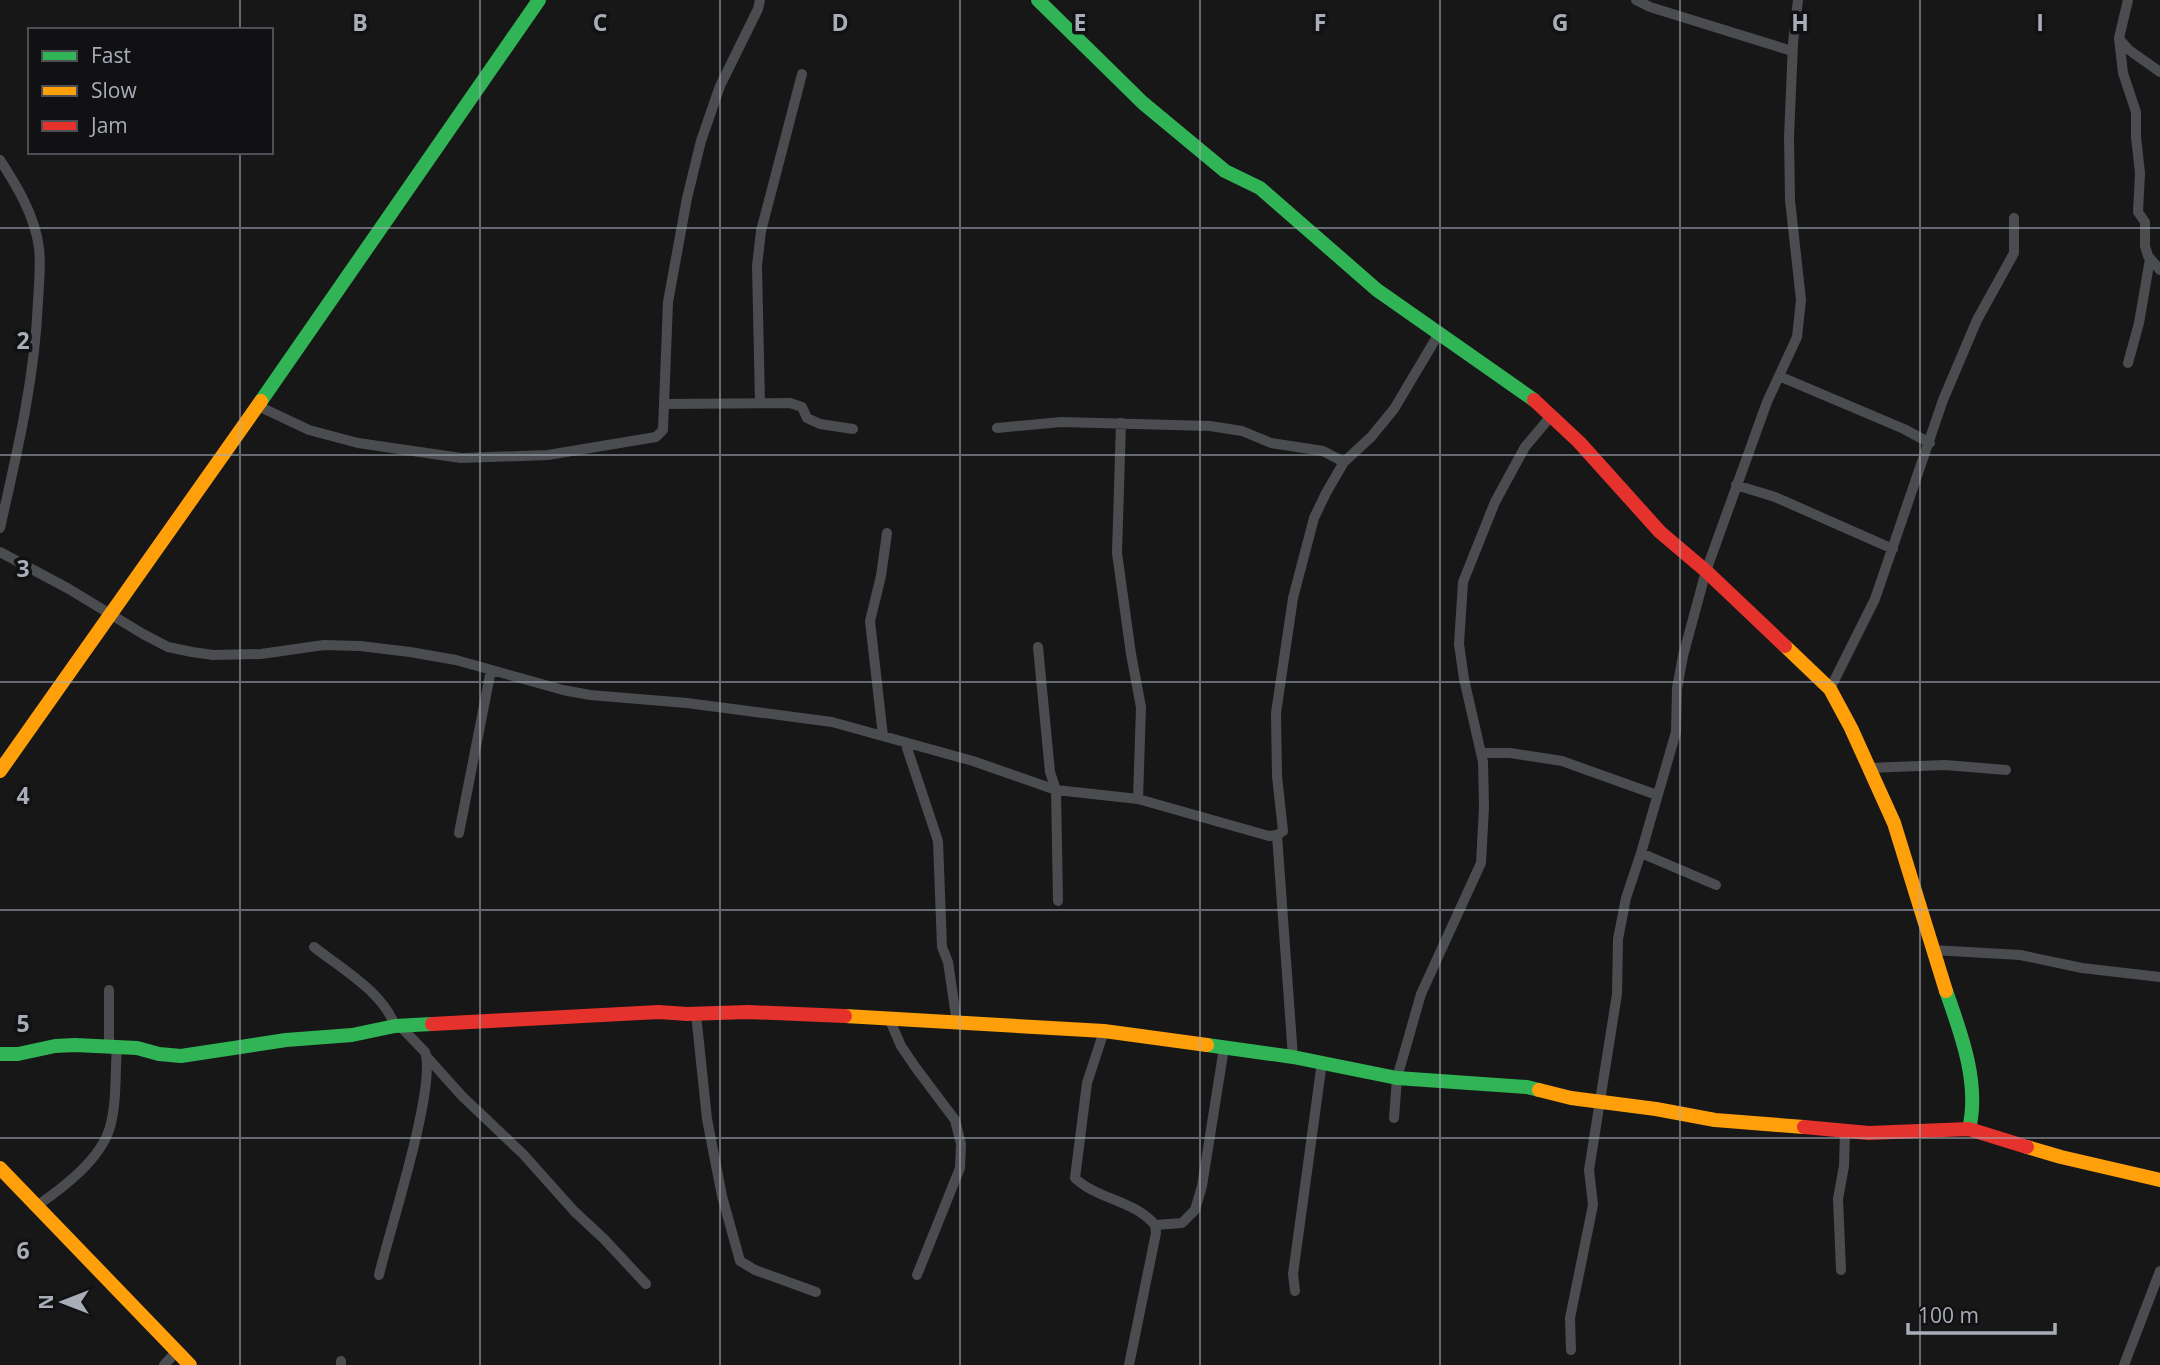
<svg xmlns="http://www.w3.org/2000/svg" width="2160" height="1365" font-family="'Open Sans',sans-serif">
  <rect width="100%" height="100%" fill="#171717"/>
  <g fill="none" stroke-linecap="round" stroke-linejoin="round">
    <!-- street -->
    <path stroke="#4b4c50" stroke-width="10" d="M 1636,0 L 1650,7 L 1792,51
      M 2128,0 L 2119,38 L 2123,73 L 2136,112 L 2136,137 L 2140,173 L 2138,212 L 2145,222 L 2145,246 L 2148,256 L 2160,270
      M 2121,41 L 2129,50 L 2160,72
      M 0,160 C 17,186 35,216 39,248 C 41,265 39,284 38,301 C 35,378 17,453 0,528
      M 2128,363 L 2139,323 L 2150,259
      M 1779,376 L 1904,429 L 1930,443
      M 760,403 L 757,266 L 761,231 L 802,74
      M 664,404 L 790,403 L 802,407 L 807,418 L 820,424 L 853,429
      M 256,405 L 309,430 L 358,443 L 461,458 L 548,455 L 656,437 L 663,430 L 668,302 L 687,198 L 701,141 L 720,86 L 758,9 L 760,0
      M 1121,423 L 1117,553 L 1131,654 L 1141,707 L 1138,799
      M 997,428 L 1061,422 L 1210,426 L 1242,431 L 1271,443 L 1323,451 L 1344,462
      M 1736,485 L 1775,497 L 1893,549
      M 0,552 L 69,589 L 143,634 L 168,647 L 192,652 L 213,655 L 261,654 L 324,645 L 360,646 L 410,652 L 456,660 L 563,690 L 590,695 L 687,703 L 832,722 L 973,761 L 1056,790 L 1138,799 L 1269,836 L 1277,835
      M 1038,647 L 1050,772 L 1056,790 L 1058,901
      M 1830,689 L 1875,599 L 1943,400 L 1977,320 L 2014,253 L 2014,218
      M 883,736 L 870,621 L 881,576 L 887,533
      M 905,742 L 938,841 L 942,947 L 948,962 L 957,1023
      M 1481,753 L 1510,753 L 1562,761 L 1657,795
      M 1868,768 L 1945,765 L 2006,770
      M 459,833 L 491,670
      M 1641,853 L 1716,885
      M 314,947 C 342,969 383,992 395,1026
      M 1932,950 L 2020,955 L 2082,968 L 2160,977
      M 696,1014 L 707,1119 L 722,1196 L 740,1261 L 755,1270 L 816,1292
      M 889,1018 L 901,1046 L 916,1068 L 955,1120 L 961,1144 L 960,1168 L 917,1275
      M 1104,1031 L 1087,1083 L 1075,1178 C 1098,1200 1134,1200 1155,1225 L 1156,1233 L 1129,1365
      M 109,1046 L 109,990
      M 427,1057 L 462,1096 L 523,1154 L 574,1211 L 604,1239 L 646,1284
      M 1293,1057 L 1277,835 L 1283,831 L 1277,776 L 1276,713 L 1293,598 L 1314,518 L 1326,493 L 1344,462 L 1371,437 L 1394,409 L 1438,335
      M 1394,1118 L 1397,1078 L 1421,994 L 1481,863 L 1484,807 L 1483,762 L 1464,679 L 1459,644 L 1463,582 L 1495,502 L 1525,447 L 1551,416
      M 38,1205 C 64,1187 101,1159 110,1127 C 117,1102 115,1072 117,1046
      M 1155,1225 L 1182,1223 L 1195,1210 L 1202,1186 L 1224,1048
      M 1841,1270 L 1838,1199 L 1844,1166 L 1845,1131
      M 379,1275 C 389,1231 437,1087 425,1052 L 400,1026
      M 1295,1291 L 1293,1274 L 1322,1062
      M 1571,1350 L 1570,1318 L 1593,1205 L 1589,1170 L 1617,994 L 1618,939 L 1626,898 L 1641,853 L 1676,732 L 1677,688 L 1683,656 L 1706,571 L 1767,402 L 1797,337 L 1801,300 L 1790,200 L 1789,137 L 1793,43 L 1798,0
      M 164,1365 L 177,1351
      M 341,1365 L 341,1361
      M 2124,1365 L 2160,1271"/>
    <!-- fast -->
    <path stroke="#30b455" stroke-width="14" d="M 1038,0 L 1143,103 L 1225,171 L 1260,188 L 1377,290 L 1534,400
      M 261,401 L 539,0
      M 1946,991 C 1961,1033 1980,1084 1969,1129
      M 1207,1045 L 1293,1057 L 1397,1078 L 1527,1087 L 1539,1090
      M 0,1054 L 18,1054 L 55,1046 L 75,1045 L 137,1048 L 159,1054 L 181,1056 L 286,1040 L 352,1035 L 395,1026 L 432,1024"/>
    <!-- slow -->
    <path stroke="#ff9f0a" stroke-width="14" d="M 1785,646 L 1830,689 L 1851,728 L 1894,823 L 1946,991
      M 0,771 L 261,401
      M 845,1016 L 1104,1031 L 1207,1045
      M 1539,1090 L 1571,1098 L 1656,1109 L 1715,1120 L 1804,1127
      M 2027,1147 L 2061,1157 L 2160,1180
      M 0,1168 L 190,1365"/>
    <!-- jam -->
    <path stroke="#e5322d" stroke-width="14" d="M 1534,400 L 1579,442 L 1660,532 L 1706,571 L 1785,646
      M 432,1024 L 659,1012 L 687,1014 L 748,1012 L 845,1016
      M 1804,1127 L 1869,1133 L 1969,1129 L 2027,1147"/>
  </g>
  <!-- grid -->
  <path fill="none" stroke="#a8adb8" stroke-width="2" stroke-opacity="0.55" d="M 240,0 L 240,30M 480,0 L 480,1365M 720,0 L 720,1365M 960,0 L 960,1365M 1200,0 L 1200,1365M 1440,0 L 1440,1365M 1680,0 L 1680,1365M 1920,0 L 1920,1365M 240,152 L 240,1365M 0,228 L 2160,228M 0,455 L 2160,455M 0,682 L 2160,682M 0,910 L 2160,910M 0,1138 L 2160,1138"/>
  <g font-size="23" text-anchor="middle" font-weight="bold" fill="#a8adb8" stroke="#111113" stroke-width="7" stroke-linejoin="round" paint-order="stroke">
    <text x="360" y="31">B</text>
    <text x="600" y="31">C</text>
    <text x="840" y="31">D</text>
    <text x="1080" y="31">E</text>
    <text x="1320" y="31">F</text>
    <text x="1560" y="31">G</text>
    <text x="1800" y="31">H</text>
    <text x="2040" y="31">I</text>
    <text x="23" y="349">2</text>
    <text x="23" y="577">3</text>
    <text x="23" y="804">4</text>
    <text x="23" y="1032">5</text>
    <text x="23" y="1259">6</text>
  </g>
  <!-- legend -->
  <rect x="28" y="28" width="245" height="126" fill="#111113" stroke="#4d4f55" stroke-width="2"/>
  <rect x="42" y="51" width="35" height="10" fill="#30b455" stroke="#4d4f55" stroke-width="2"/>
  <text x="91" y="63" font-size="21" fill="#a8adb8">Fast</text>
  <rect x="42" y="86" width="35" height="10" fill="#ff9f0a" stroke="#4d4f55" stroke-width="2"/>
  <text x="91" y="98" font-size="21" fill="#a8adb8">Slow</text>
  <rect x="42" y="121" width="35" height="10" fill="#e5322d" stroke="#4d4f55" stroke-width="2"/>
  <text x="91" y="133" font-size="21" fill="#a8adb8">Jam</text>
  <!-- north arrow -->
  <g transform="translate(63 1302) rotate(270)" stroke="#111113" stroke-width="5" paint-order="stroke">
  <path d="M0-5L12 26L0 18L-12 26Z" fill="#a8adb8"/>
  <text y="-10" font-size="19" font-weight="bold" text-anchor="middle" fill="#a8adb8">N</text>
  </g>
  <!-- scale -->
  <path d="M1908 1323v10h147v-10" fill="none" stroke="#a8adb8" stroke-width="3.5"/>
  <text x="1918" y="1323" font-size="21" fill="#a8adb8" stroke="#111113" stroke-width="5" paint-order="stroke">100 m</text>
</svg>
